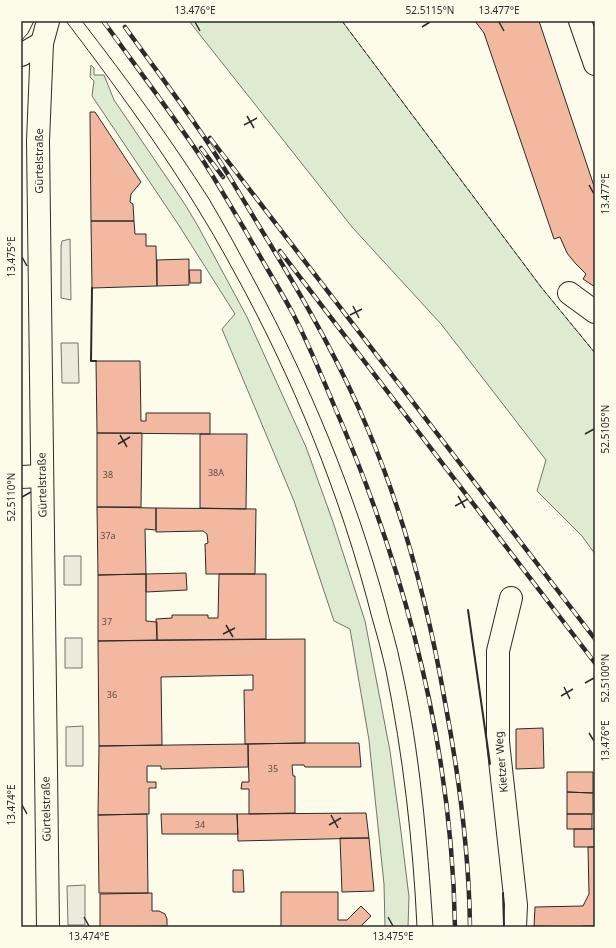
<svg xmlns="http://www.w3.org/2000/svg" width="616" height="948" font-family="'Noto Sans',sans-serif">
  <rect width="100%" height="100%" fill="#fdfbea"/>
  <!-- green -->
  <path fill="#deebd1" stroke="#74746e" d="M 189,21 L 342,21 L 541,287 L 595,353 L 595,554 L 582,536 L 537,491 L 546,460 L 441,324 L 352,227 Z
    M 91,65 L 94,68 L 94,75 L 104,75 L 114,100 L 186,206 L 199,228 L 247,317 L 306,447 L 333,522 L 365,621 L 390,751 L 400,824 L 409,897 L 408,927 L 385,927 L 384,884 L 369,740 L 350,629 L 334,621 L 294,501 L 222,329 L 235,314 L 178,224 L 92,96 L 94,81 L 90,77 Z"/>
  <!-- parking -->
  <path fill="#eceadb" stroke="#74746e" d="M 70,239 L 71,300 L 61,298 L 61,246 L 62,241 Z
    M 61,343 L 78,343 L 79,383 L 62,383 Z
    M 64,556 L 81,556 L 81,585 L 64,585 Z
    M 65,638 L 82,638 L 82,668 L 65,668 Z
    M 83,726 L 83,766 L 66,766 L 66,727 Z
    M 85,885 L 85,925 L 68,925 L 67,886 Z"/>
  <!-- building -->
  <path fill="#f2b8a0" stroke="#2b2b2b" d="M 475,21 L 539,21 L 595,189 L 595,287 L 583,279 L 586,274 L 575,263 L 567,253 L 560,237 L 554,239 L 484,33 Z
    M 90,112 L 95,112 L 141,182 L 131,194 L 130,202 L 133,204 L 134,221 L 91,221 Z
    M 91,221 L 134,221 L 135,234 L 146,234 L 146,246 L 156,246 L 157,286 L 92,288 Z
    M 189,259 L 189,285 L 157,286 L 157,260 Z
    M 189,270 L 201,270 L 201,283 L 190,283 Z
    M 96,361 L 140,361 L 141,421 L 146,421 L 146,413 L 210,413 L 210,434 L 97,433 Z
    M 97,433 L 142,433 L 141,507 L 97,507 Z
    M 200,434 L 247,434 L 246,509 L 200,508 Z
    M 97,507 L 156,508 L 156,530 L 145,529 L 146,574 L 98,575 Z
    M 156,508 L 256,509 L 255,574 L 206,574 L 205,544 L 208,543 L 207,534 L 203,531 L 156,532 Z
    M 186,573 L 187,590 L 146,592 L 146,574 Z
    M 146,574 L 146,621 L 157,622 L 157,640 L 98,641 L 98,575 Z
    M 219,574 L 266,574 L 266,639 L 157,640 L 156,619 L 172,618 L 172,615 L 208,615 L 208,618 L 218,618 Z
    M 305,639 L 305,743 L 245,744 L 244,690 L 253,690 L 253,675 L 161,677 L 162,745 L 99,746 L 98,641 Z
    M 543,728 L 544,768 L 516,769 L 516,729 Z
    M 305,743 L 359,743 L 361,767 L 305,767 L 304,765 L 292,765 L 293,776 L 295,776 L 295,813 L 249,814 L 249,789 L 241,789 L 242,782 L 249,782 L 248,744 Z
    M 248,744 L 248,767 L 161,769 L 161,766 L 147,766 L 147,782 L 156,782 L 156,788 L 149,788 L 149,814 L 98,815 L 99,746 Z
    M 567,772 L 593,772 L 593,793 L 567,792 Z
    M 567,792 L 593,793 L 593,814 L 567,814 Z
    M 366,813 L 369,838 L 238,841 L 237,814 Z
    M 147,814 L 148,893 L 99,893 L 98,815 Z
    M 161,814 L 237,814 L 238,834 L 162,834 Z
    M 567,814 L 592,814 L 592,829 L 567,829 Z
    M 574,829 L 595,829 L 595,847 L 574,847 Z
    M 340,838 L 369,838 L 374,891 L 342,892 Z
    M 588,847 L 595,847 L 595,926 L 583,926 L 583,927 L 534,926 L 535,907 L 583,906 L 589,894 Z
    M 233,870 L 243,870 L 244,892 L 233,892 Z
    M 281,892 L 338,892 L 338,920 L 347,920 L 361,906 L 371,916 L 360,927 L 281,927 Z
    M 152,893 L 152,911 L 159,911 L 165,914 L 167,919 L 167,926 L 100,927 L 100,894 Z"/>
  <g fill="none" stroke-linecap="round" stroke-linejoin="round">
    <!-- minor casing -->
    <g stroke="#2b2b2b" stroke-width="24">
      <path id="minor" d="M 580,21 L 595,64
        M 21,55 L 42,43
        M 569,293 L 595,312
        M 21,477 L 42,476
        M 511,598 L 498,651 L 498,742 L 516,905 L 515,927"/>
    </g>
    <!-- major casing -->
    <g stroke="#2b2b2b" stroke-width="24">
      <path id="major" d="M 48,927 L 38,141 L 42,43 L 48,21"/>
    </g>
    <!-- minor -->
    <use href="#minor" stroke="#fdfbea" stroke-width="22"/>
    <!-- major -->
    <use href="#major" stroke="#fdfbea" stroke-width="22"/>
    <!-- tram -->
    <path stroke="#2b2b2b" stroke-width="1" d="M 66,21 C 126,100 185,181 232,268 C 293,378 341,496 372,618 C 377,635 382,653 386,671 C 403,755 413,841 417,927
      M 82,21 C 127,79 170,138 209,199 C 225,226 240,254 255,282 C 310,384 354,491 385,603 C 390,624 397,645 401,666 C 420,752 427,839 433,927
      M 21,41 L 28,33 L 34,21"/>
    <!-- rail casing -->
    <g stroke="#2b2b2b" stroke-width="4.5">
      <path id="rail" d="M 103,21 L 118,41
        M 125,27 C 150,62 176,96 200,131 C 225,167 247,207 270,244 C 307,305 342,366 369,432 C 405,518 429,610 445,702 C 459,776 469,851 470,927
        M 114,36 C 141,73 168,109 194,147 C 212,173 228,202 245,230 C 260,257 276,283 291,310 C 307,340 320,372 333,403 C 405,568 452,747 455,927
        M 210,138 L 595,639
        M 201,148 L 223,177
        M 280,251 L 595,663"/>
    </g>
    <!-- rail -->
    <use href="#rail" stroke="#fdfbea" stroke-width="3" stroke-dasharray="9" stroke-linecap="butt"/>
    <!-- fence -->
    <path stroke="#2b2b2b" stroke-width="1" stroke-dasharray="5 2" stroke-linecap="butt" d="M 342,21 L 541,287 L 595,353"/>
    <!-- wall -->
    <path stroke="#2b2b2b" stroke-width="2" d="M 92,288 L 91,361 L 96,361
      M 468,610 L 490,764
      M 503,893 L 504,925"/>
  </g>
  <!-- ticks -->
  <path fill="none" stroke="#2b2b2b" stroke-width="1.5" d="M 195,22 L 200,31M 499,22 L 504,31M 422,27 L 430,22M 247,116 L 254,128M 244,125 L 257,118M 589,185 L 594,194M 22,257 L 27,266M 353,306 L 359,318M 350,315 L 362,309M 585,434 L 594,429M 120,435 L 127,447M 118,444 L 130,437M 458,496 L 465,508M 22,497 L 31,492M 455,506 L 468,499M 226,625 L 233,637M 223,634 L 235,628M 585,683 L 594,678M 564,687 L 570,699M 561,696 L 573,689M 589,733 L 594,741M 22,805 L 27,814M 331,815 L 338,828M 329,825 L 341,818M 84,917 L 89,926M 388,917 L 393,926"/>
  <g text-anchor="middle" stroke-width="3" stroke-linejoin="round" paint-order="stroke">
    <!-- number labels -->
    <g font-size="9" fill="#5d4e48">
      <text x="216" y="476">38A</text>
      <text x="108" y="478">38</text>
      <text x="108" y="539">37a</text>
      <text x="107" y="625">37</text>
      <text x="112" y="698">36</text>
      <text x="273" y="772">35</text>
      <text x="200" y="828">34</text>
    </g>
    <!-- street labels -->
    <g font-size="11" fill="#2b2b2b" stroke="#fdfbea">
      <text transform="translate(39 161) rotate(-90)" y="4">Gürtelstraße</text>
      <text transform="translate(42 485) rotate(-91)" y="4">Gürtelstraße</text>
      <text transform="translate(501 762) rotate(-95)" y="4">Kietzer Weg</text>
      <text transform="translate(46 809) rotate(-91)" y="4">Gürtelstraße</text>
    </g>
  </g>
  <!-- border -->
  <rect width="616" height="948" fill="none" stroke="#fdfbea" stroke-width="44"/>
  <rect x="22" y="22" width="572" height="904" fill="none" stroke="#2b2b2b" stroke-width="1.5"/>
  <g font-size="10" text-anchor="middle" fill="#2b2b2b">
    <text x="195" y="14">13.476°E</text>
    <text x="430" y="14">52.5115°N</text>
    <text x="499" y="14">13.477°E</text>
    <text transform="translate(605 194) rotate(-90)" y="4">13.477°E</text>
    <text transform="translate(11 257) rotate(-90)" y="4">13.475°E</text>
    <text transform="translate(605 429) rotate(-90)" y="4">52.5105°N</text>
    <text transform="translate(11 497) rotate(-90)" y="4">52.5110°N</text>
    <text transform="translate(605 678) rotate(-90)" y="4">52.5100°N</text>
    <text transform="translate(605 741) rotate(-90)" y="4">13.476°E</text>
    <text transform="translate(11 805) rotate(-90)" y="4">13.474°E</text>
    <text x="89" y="940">13.474°E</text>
    <text x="393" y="940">13.475°E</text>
  </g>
</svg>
